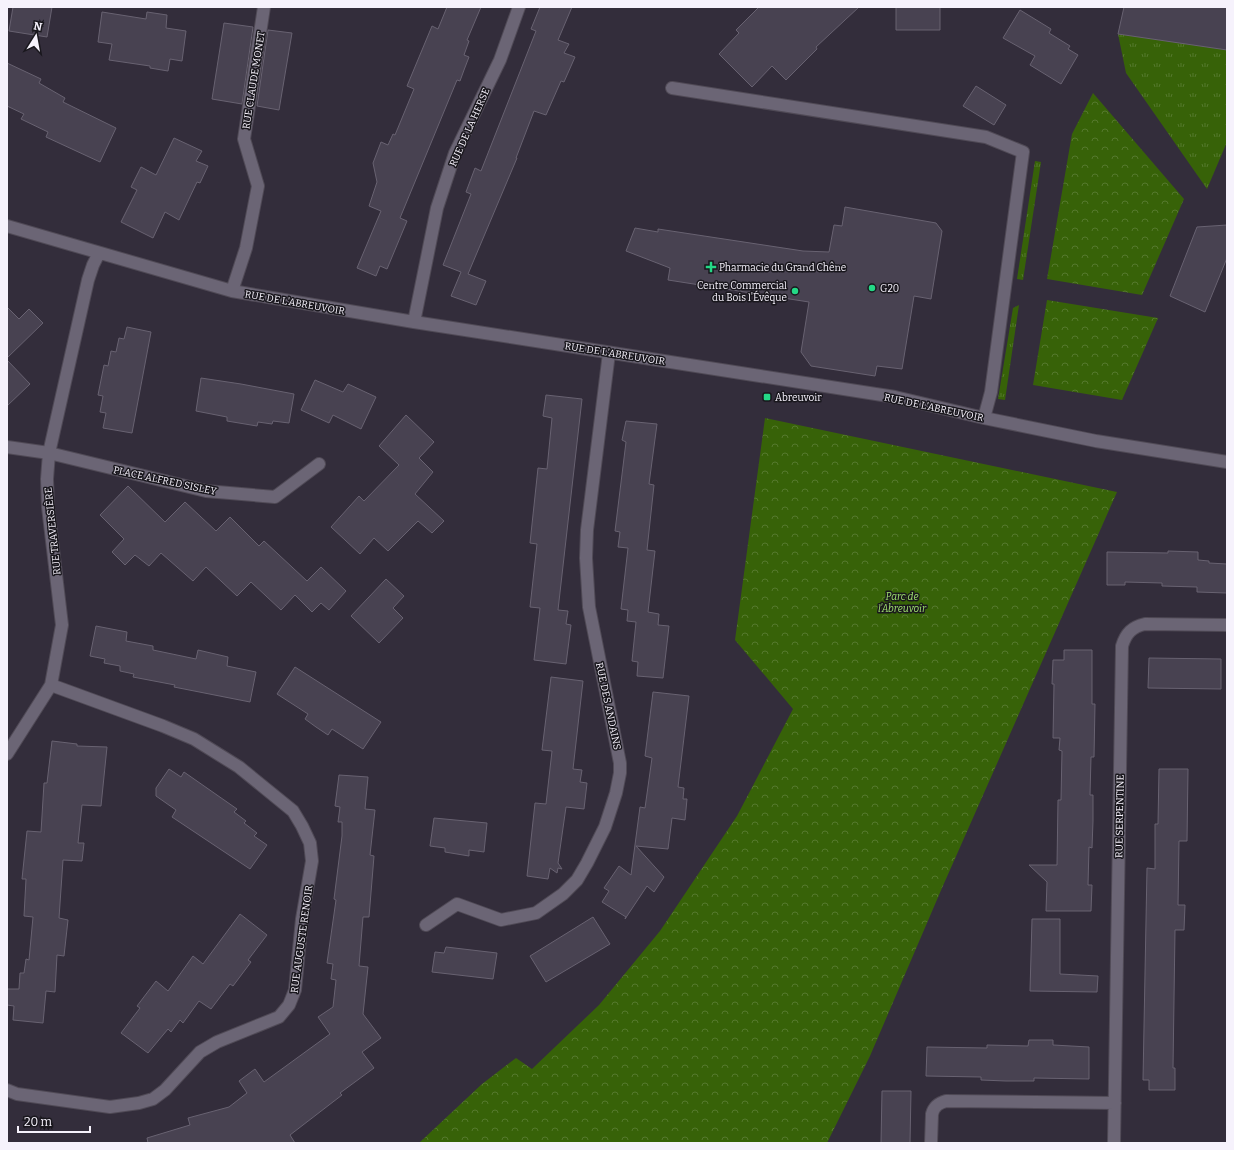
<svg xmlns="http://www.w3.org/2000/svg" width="1234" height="1150" font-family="Bitter,serif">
  <defs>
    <pattern id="grass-tufts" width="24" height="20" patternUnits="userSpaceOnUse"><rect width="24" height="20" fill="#376208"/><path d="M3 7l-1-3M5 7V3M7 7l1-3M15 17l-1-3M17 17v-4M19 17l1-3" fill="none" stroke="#55792d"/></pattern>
    <pattern id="park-crowns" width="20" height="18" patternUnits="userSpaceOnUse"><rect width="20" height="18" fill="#376208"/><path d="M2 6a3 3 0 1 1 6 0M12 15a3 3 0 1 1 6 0" fill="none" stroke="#55792d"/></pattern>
  </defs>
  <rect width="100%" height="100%" fill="#332d3b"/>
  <!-- grass -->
  <path fill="url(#grass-tufts)" d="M 1118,34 L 1227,50 L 1227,142 L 1207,189 L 1126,73 Z
    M 1035,161 L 1041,162 L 1023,280 L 1017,279 Z
    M 1019,305 L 1005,400 L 998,399 L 1013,308 Z"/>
  <!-- park -->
  <path fill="url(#park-crowns)" d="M 1093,93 L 1184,199 L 1142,295 L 1047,279 L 1072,134 Z
    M 1047,300 L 1158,318 L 1122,400 L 1033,385 Z
    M 765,418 L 1117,492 L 942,888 L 870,1056 L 827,1143 L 419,1143 L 482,1084 L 516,1058 L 532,1069 L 599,1005 L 660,931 L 737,816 L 793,709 L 735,640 Z"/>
  <!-- building -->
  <path fill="#484251" stroke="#686271" d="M 13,7 L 52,7 L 47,37 L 9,31 Z
    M 447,7 L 481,7 L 467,40 L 469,41 L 464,55 L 469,57 L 464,70 L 460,81 L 457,80 L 400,218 L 407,221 L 387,269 L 380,266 L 376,276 L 357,268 L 381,211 L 369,206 L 377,182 L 373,163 L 381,142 L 388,145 L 393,134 L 395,135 L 414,89 L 407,86 L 432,26 L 438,29 Z
    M 540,7 L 572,7 L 558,40 L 569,44 L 564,53 L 575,57 L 564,82 L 561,81 L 546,115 L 534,111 L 516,158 L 517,158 L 468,274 L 486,281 L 476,305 L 451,296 L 461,272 L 443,265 L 471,194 L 466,192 L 475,168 L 481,171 L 536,31 L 531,29 Z
    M 759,7 L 859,7 L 816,47 L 817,49 L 786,80 L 772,66 L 752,87 L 719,54 L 739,33 L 736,30 Z
    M 896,7 L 940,7 L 940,30 L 896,30 Z
    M 1124,7 L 1227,7 L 1227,50 L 1118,34 Z
    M 1020,10 L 1051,29 L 1049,33 L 1070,46 L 1068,49 L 1078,55 L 1061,84 L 1030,65 L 1035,56 L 1003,38 Z
    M 102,12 L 146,19 L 147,12 L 167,15 L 166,28 L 186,31 L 182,61 L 170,59 L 168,71 L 150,68 L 150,66 L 109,60 L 112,44 L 98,42 Z
    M 224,23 L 253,27 L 242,104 L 212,99 Z
    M 268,30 L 292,33 L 279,110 L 257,106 Z
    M 7,63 L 41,79 L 39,83 L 65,98 L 63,102 L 116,128 L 100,162 L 46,137 L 48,132 L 21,119 L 24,114 L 7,106 Z
    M 976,86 L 1006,105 L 994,125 L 963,106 Z
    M 174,138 L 202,151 L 196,161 L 208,166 L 200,183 L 197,182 L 179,220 L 165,212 L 153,238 L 121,222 L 137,190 L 131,187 L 141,167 L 156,175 Z
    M 845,207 L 936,223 L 942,231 L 931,299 L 914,296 L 902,369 L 877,366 L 875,376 L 811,366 L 801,352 L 809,302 L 668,280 L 670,268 L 626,251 L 635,228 L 658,232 L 658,229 L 803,251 L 829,252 L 834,225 L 842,226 Z
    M 1227,225 L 1227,258 L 1205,312 L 1170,296 L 1197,227 Z
    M 7,307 L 19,319 L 29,309 L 43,323 L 7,358 Z
    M 127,327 L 151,332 L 132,433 L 103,428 L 106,413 L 100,412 L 103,396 L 98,395 L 104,365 L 108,366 L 111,351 L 116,352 L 119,338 L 124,339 Z
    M 7,360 L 30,384 L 7,406 Z
    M 201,378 L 241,384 L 294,394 L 289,423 L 273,421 L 272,424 L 258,422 L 257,426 L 227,421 L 227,417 L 196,411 Z
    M 315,380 L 343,392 L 348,384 L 376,397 L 361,429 L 333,415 L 329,423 L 301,410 Z
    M 546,395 L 582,399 L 558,610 L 568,611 L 566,624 L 571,625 L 566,664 L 534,660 L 540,608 L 530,607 L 537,544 L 530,543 L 538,468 L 547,469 L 552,418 L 543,416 Z
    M 406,415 L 434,442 L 419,458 L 433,472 L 415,494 L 444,521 L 432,533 L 418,521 L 388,551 L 374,538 L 360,554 L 331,527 L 359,496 L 364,501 L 399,465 L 379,446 Z
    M 626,421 L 657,424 L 649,484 L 654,485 L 647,550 L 655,551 L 648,612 L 659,614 L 658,625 L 669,626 L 663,678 L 637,676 L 638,662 L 632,661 L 636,622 L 627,621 L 628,610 L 621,609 L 628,548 L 618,547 L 620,532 L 615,531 L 626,442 L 622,440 Z
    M 128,486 L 165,522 L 185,502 L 216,531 L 230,517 L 259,546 L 264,541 L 307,581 L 321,567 L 346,591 L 329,610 L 321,603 L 312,612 L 295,595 L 281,610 L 251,582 L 237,596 L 206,567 L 193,581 L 161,553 L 149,566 L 135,555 L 125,565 L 112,552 L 124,539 L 100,515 Z
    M 1168,551 L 1198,552 L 1198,560 L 1209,561 L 1209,563 L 1227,564 L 1227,593 L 1197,592 L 1197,587 L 1162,586 L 1162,583 L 1125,582 L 1125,585 L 1107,585 L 1107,552 L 1168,553 Z
    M 386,579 L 404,596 L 393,608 L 403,618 L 379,643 L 351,616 Z
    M 96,626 L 127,632 L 126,641 L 153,646 L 153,650 L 196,659 L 198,650 L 228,657 L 227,666 L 256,672 L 250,702 L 174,687 L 175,685 L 133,677 L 134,674 L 120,671 L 120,666 L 104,663 L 105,659 L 90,656 Z
    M 1064,650 L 1092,650 L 1092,704 L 1095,704 L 1094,757 L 1091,757 L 1090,795 L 1093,795 L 1093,821 L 1092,848 L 1089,847 L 1088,885 L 1092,885 L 1091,911 L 1046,911 L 1047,882 L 1029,865 L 1057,865 L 1058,800 L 1061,800 L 1062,751 L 1059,750 L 1060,738 L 1053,738 L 1054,684 L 1052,684 L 1053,660 L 1064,660 Z
    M 1149,658 L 1221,659 L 1221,689 L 1148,688 Z
    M 295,667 L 381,722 L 363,749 L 332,729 L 328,735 L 316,727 L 305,719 L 308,714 L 277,694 Z
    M 551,677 L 583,681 L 573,769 L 582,770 L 580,782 L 587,783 L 584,809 L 566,807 L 558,863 L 562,869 L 558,868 L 557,873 L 550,868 L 548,879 L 527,876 L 535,803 L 546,804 L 552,751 L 542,750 Z
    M 653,692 L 689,696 L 678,787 L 684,788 L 683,799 L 687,799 L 685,820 L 672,818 L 668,849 L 636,846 L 664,877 L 654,892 L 647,886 L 625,919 L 626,917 L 602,902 L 609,891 L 604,888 L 619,866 L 631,875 L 640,807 L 645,808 L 652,758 L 645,756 Z
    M 52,741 L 77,744 L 77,746 L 107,747 L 101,806 L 82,805 L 78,843 L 84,843 L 82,861 L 63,860 L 59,918 L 68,920 L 64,956 L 57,955 L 55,992 L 46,991 L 43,1023 L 13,1020 L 14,1006 L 7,1005 L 7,989 L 19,989 L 20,973 L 24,973 L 26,959 L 29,960 L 33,917 L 24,916 L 26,879 L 22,879 L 27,831 L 41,832 L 44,783 L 47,783 Z
    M 169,769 L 181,777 L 184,772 L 237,809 L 234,812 L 246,821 L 244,823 L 257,833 L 254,836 L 267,845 L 250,869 L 172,817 L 176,810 L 156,796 L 156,788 Z
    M 1159,769 L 1188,769 L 1187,841 L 1179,841 L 1178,905 L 1185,905 L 1184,930 L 1175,930 L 1173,1068 L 1175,1068 L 1175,1090 L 1149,1090 L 1149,1080 L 1143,1080 L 1147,868 L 1155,869 L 1155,824 L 1158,824 Z
    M 339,775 L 368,777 L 365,809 L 375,810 L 370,855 L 374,856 L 369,917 L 363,917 L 359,966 L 368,967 L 363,1014 L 381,1038 L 362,1052 L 374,1068 L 340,1093 L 342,1095 L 290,1135 L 295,1143 L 148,1143 L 147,1138 L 190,1125 L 188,1118 L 229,1107 L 247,1093 L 239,1081 L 255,1069 L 264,1082 L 330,1034 L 318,1017 L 333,1007 L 336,980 L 331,979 L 333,964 L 327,963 L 336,900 L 334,899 L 342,836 L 342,822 L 338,822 L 340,807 L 335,806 Z
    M 434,818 L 487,823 L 484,852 L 469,850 L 469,856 L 445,852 L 445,848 L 430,846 Z
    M 240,914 L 267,935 L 248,960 L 251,962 L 233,986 L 230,984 L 211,1009 L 199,1001 L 183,1023 L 180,1020 L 171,1032 L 168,1029 L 148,1053 L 121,1033 L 140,1008 L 137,1006 L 156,981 L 168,991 L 193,956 L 203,964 Z
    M 593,917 L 610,944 L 546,982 L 530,956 Z
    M 1032,919 L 1060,919 L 1060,974 L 1098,976 L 1097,992 L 1030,991 Z
    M 446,947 L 497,953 L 493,979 L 432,972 L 435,952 L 444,953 Z
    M 1029,1040 L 1053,1040 L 1053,1045 L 1089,1047 L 1089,1079 L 1034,1078 L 1034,1081 L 1006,1081 L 981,1080 L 981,1077 L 926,1076 L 927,1047 L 987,1048 L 987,1045 L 1028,1046 Z
    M 882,1091 L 911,1091 L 910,1143 L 881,1143 Z"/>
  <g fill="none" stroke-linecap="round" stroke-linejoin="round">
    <!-- minor casing -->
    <g stroke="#504a56" stroke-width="14">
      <path id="minor" d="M 672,88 L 986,137 L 1023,152 L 991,392 L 984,418
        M 7,226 L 232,291 L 414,322 L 895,397 L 984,418 L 1096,441 L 1227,462
        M 232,291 L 246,248 L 258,186 L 244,139 L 264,7
        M 414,322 L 437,208 L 455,153 L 500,60 L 519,7
        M 7,447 L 49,453 L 206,491 L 275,497 L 319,464
        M 7,754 L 51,685 L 62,625 L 48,507 L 47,479 L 49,453 L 88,280 L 93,265 L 99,253
        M 426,925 L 457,904 L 501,920 L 536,913 L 563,894 L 577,880 L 587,863 L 605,827 L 616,793 L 620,773 L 620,763 L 589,607 L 586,558 L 587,530 L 609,353
        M 7,1090 L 17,1094 L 110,1107 L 139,1103 L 153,1099 L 165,1090 L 200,1052 L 217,1042 L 279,1017 L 289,1005 L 295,990 L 302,919 L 312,861 L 310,843 L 302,826 L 293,811 L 239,767 L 194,739 L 163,726 L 51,685
        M 931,1143 L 932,1114 C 934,1106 939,1103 946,1101 L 1115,1103
        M 1114,1143 L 1122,646 C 1126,633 1132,627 1145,624 L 1227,625"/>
    </g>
    <!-- minor -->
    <use href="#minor" stroke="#6b6575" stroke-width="12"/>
  </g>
  <!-- markers -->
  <g fill="#24d886" stroke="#19171d" stroke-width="1.5">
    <path d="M709 261h4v4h4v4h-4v4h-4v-4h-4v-4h4z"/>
    <circle cx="872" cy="288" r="4"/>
    <circle cx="795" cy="291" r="4"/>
    <rect x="763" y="393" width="8" height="8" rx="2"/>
  </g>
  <g text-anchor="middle" stroke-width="3" stroke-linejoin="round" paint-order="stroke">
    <!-- street labels -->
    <g font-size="10" fill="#f6f2fc" stroke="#19171d">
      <text transform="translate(253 80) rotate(-81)" y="4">RUE CLAUDE MONET</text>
      <text transform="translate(469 127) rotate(-66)" y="4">RUE DE LA HERSE</text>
      <text transform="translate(295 302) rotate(10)" y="4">RUE DE L'ABREUVOIR</text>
      <text transform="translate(615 353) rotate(9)" y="4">RUE DE L'ABREUVOIR</text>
      <text transform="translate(934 407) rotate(12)" y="4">RUE DE L'ABREUVOIR</text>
      <text transform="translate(165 480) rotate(12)" y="4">PLACE ALFRED SISLEY</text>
      <text transform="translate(52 531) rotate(-96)" y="4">RUE TRAVERSIÈRE</text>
      <text transform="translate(609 706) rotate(78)" y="4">RUE DES ANDAINS</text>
      <text transform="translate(1119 816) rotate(-89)" y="4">RUE SERPENTINE</text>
      <text transform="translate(301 939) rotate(-82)" y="4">RUE AUGUSTE RENOIR</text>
    </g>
    <!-- poi labels -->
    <g font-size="10" fill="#f6f2fc" stroke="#19171d" text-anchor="start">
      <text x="719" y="271">Pharmacie du Grand Chêne</text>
      <text x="787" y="289" text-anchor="end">Centre Commercial<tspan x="787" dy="12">du Bois l'Évêque</tspan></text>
      <text x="880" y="292">G20</text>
      <text x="775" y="401">Abreuvoir</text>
    </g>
    <!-- park labels -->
    <g font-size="10" font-style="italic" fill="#a1e170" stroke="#19171d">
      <text x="902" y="600">Parc de<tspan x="902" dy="12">l'Abreuvoir</tspan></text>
    </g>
  </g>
  <!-- border -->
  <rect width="1234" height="1150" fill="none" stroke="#f6f2fc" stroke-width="16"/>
  <!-- north arrow -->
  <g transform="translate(36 36) rotate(11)" stroke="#19171d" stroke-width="3" paint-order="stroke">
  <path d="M0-3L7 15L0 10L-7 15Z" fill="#f6f2fc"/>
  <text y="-6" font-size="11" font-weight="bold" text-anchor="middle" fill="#f6f2fc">N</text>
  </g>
  <!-- scale -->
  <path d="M18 1126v6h72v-6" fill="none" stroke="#f6f2fc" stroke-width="2"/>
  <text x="24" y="1126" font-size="12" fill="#f6f2fc" stroke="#19171d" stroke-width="3" paint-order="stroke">20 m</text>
</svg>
